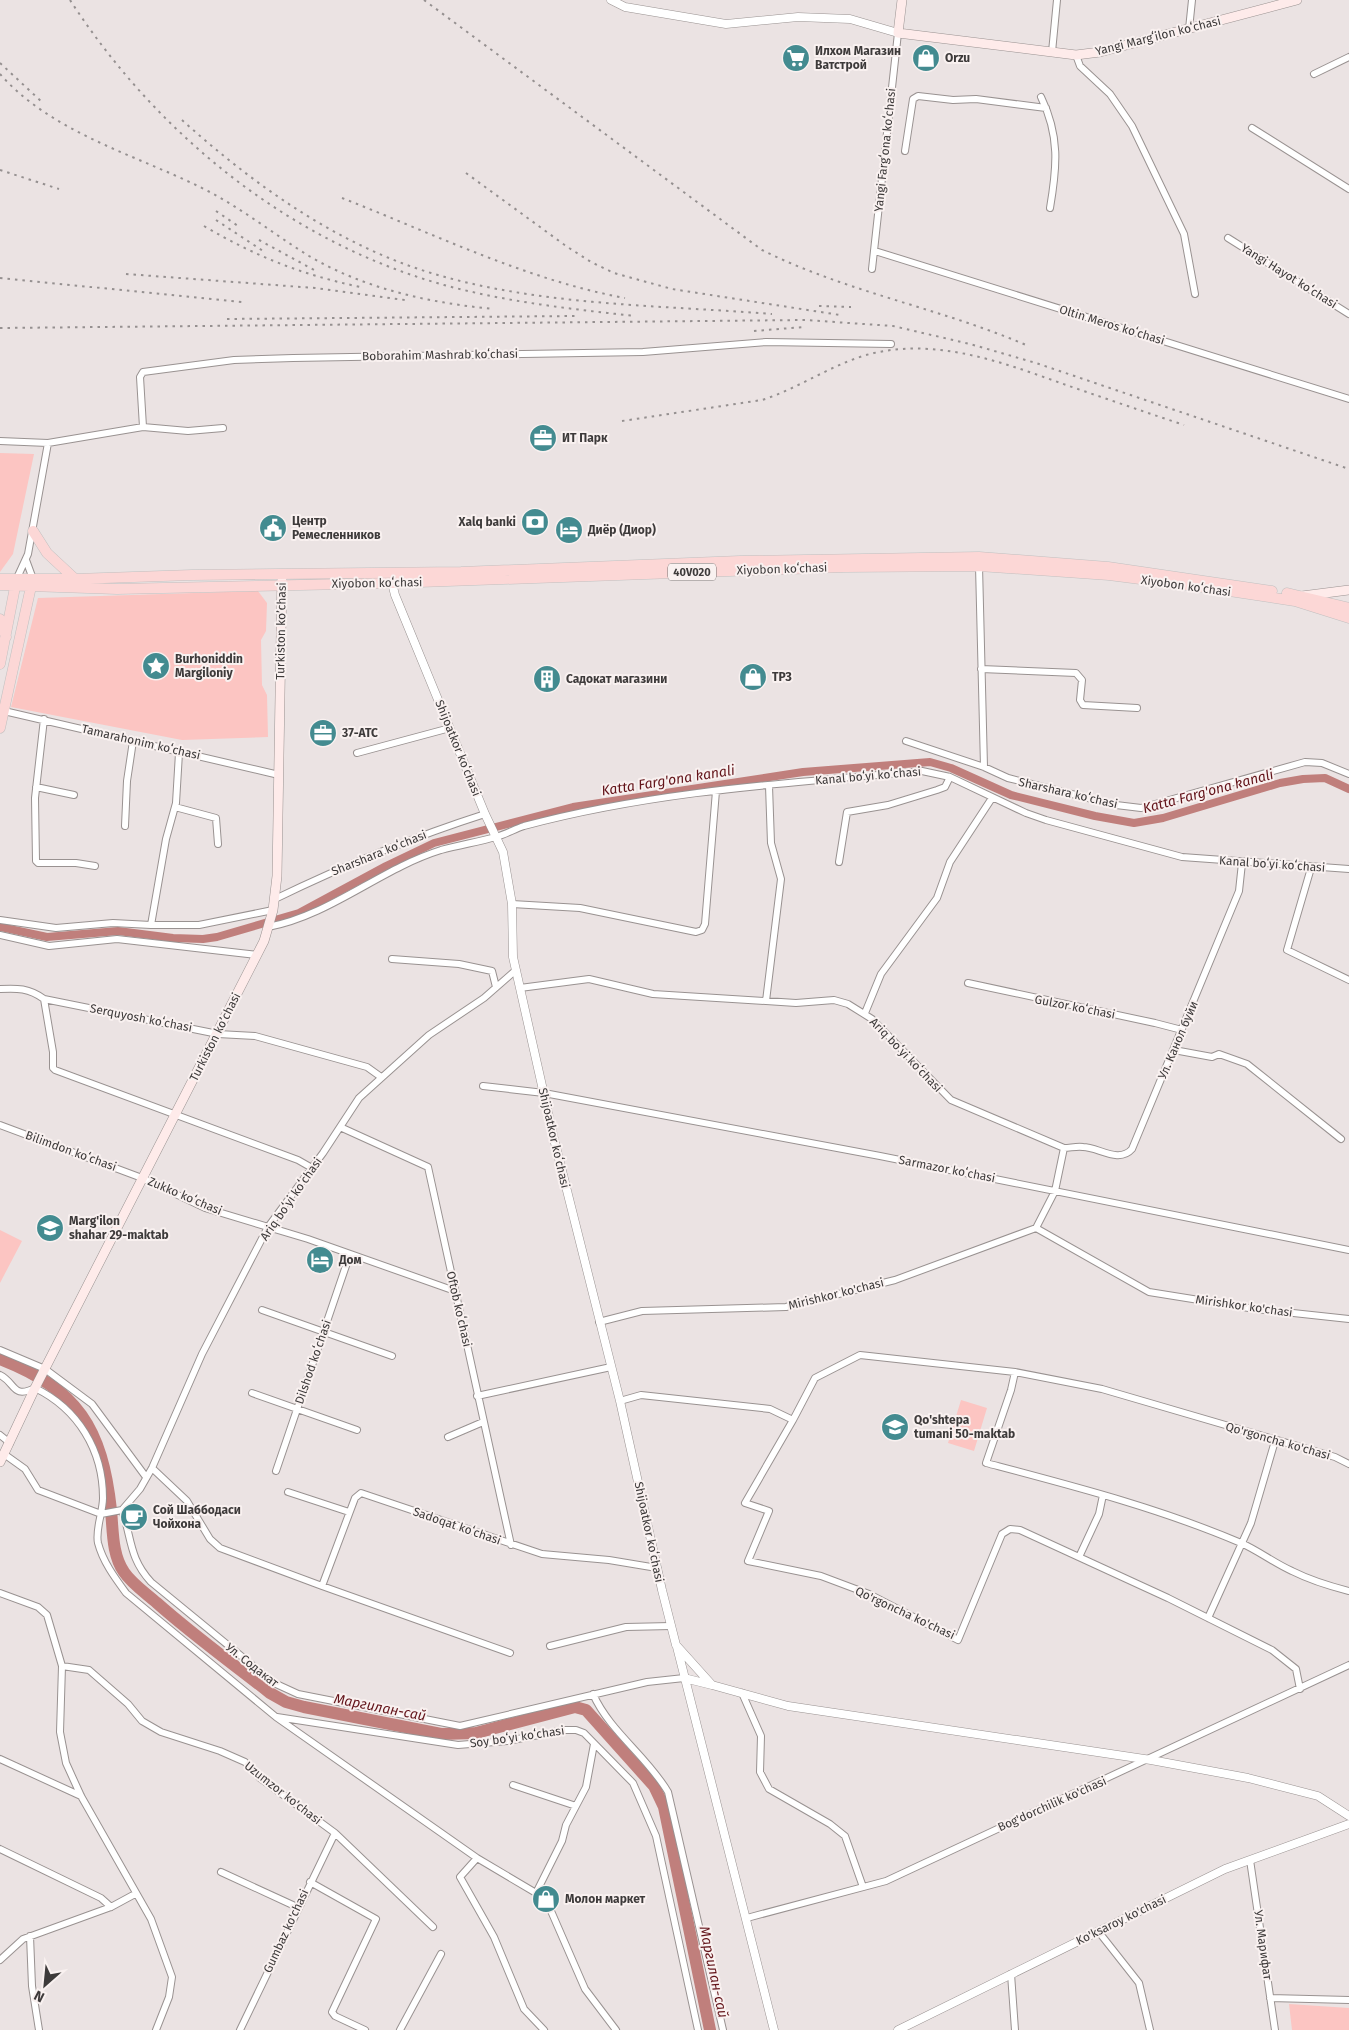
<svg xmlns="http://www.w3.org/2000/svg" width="1349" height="2030" font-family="'Fira Sans',sans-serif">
  <rect width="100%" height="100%" fill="#ebe3e3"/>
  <!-- green -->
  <path fill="#fcc5c2" d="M 0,453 L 34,454 L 13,554 L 0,572 Z
    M 258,591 L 267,603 L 266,631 L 261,640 L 262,685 L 267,695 L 268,737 L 182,740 L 11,707 L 38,598 Z
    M 0,1230 L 22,1241 L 0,1283 Z
    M 961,1400 L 987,1408 L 974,1451 L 948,1443 Z
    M 1289,2004 L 1349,2008 L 1349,2030 L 1292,2030 Z"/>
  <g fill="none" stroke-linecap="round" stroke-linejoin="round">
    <!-- canal -->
    <path stroke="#c07f7c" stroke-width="8" d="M 0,927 L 47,937 L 118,931 L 173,938 L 203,939 L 217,937 L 299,913 L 386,866 L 434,843 L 573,807 L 803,772 L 930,762 L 951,768 L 1011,795 L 1095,816 L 1134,823 L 1163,818 L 1280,783 L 1303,779 L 1325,778 L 1349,789"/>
    <!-- river -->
    <path stroke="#c07f7c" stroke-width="12" d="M 0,1359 C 78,1389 102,1428 111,1510 C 113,1530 112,1555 124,1572 C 132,1584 147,1594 157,1603 C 193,1635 232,1663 270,1693 L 286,1702 L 304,1707 L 441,1734 L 476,1733 L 575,1707 L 586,1710 L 654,1786 L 664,1807 L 710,2030"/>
    <!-- minor casing -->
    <g stroke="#999291" stroke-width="8">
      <path id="minor" d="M 1189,29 L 1192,0
        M 1052,52 L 1057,0
        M 1076,55 L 1080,66 L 1110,94 L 1132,126 L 1184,234 L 1195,294
        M 1314,74 L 1349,57
        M 1041,97 C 1060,136 1057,167 1050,208
        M 1252,128 L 1349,189
        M 905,151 L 913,99 L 918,96 L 953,100 L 976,99 L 1046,108
        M 1228,238 L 1349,314
        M 875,251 L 1349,399
        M 872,269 L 898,33
        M 143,427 L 188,431 L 223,428
        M 0,441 L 48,443 L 28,554 L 17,578
        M 48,443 L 143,427 L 140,377 L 143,372 L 234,360 L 293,358 L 643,352 L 766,342 L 891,344
        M 26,560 L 33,579
        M 979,566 L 984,767
        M 981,669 L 1076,673 L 1082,680 L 1080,700 L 1083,705 L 1137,708
        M 4,711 L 279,775
        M 44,719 L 35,798 L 36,861 L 38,863 L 76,863 L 95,866
        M 906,741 L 984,767 L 1008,778 L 1116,805 L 1141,808 L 1305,762 L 1322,763 L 1349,774
        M 179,753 L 176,803 L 166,839 L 151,925 L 199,925 L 273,910
        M 357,753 L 450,728
        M 36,787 L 74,795
        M 175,807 L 216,818 L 218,844
        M 125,826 L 127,781 L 133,741
        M 839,862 L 847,812 L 888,805 L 937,790 L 945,787 L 950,777
        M 1311,868 L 1287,950 L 1349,980
        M 275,899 C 343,866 413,837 485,814
        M 512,904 L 580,908 L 696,932 L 702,930 L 705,924 L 716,791
        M 0,920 L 56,928 L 113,923 L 151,925
        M 268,927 C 331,915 380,869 441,850 C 459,845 478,842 496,837 C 506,834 515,829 524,826 C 654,791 789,783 922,771 L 950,777 L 1026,813 L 1046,820 L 1182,857 L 1349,869
        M 0,935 L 49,946 L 117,939 L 257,955
        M 392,959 L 459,964 L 492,971 L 496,987
        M 968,983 L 1155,1023 L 1182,1030
        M 520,988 L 589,979 L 653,994 L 796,1003 L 834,1000 L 848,1004 L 872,1019 L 951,1100 L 1064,1148 L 1055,1191 L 1036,1228 L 895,1280 L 786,1307 L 642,1311 L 599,1322
        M 0,989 C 17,988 29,988 44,999 L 53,1052 L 53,1068 L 55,1070 L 298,1160 L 312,1168
        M 44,999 L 218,1034 L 255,1036 L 367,1067 L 381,1077
        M 766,1001 L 781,879 L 771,843 L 769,786
        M 865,1013 L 881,974 L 937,898 L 950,862 L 992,798
        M 1174,1050 L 1212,1057 L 1219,1054 L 1247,1064 L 1341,1139
        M 483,1086 L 544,1093 L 880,1156 L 1349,1250
        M 0,1125 L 142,1178 L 205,1208 L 308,1239 L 455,1291
        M 340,1127 L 428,1167 L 511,1545
        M 1064,1148 C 1070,1148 1077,1146 1083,1147 C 1098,1147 1119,1164 1132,1149 L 1239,891 L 1242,863
        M 1036,1228 L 1149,1292 L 1255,1309 L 1349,1319
        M 262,1310 L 392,1356
        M 0,1350 L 45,1369 L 92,1404 L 146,1477
        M 1015,1372 L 1011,1390 L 986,1463 C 1073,1486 1159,1508 1241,1543 C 1259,1551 1274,1563 1292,1571 C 1310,1580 1329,1586 1349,1591
        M 0,1375 C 16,1383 12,1399 35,1388 C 78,1409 103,1450 103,1498 C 103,1512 95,1530 98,1543 C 103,1562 115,1578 126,1593 L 276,1717 L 477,1858 L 536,1893 L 551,1911 L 585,1989 L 616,2030
        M 252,1393 L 357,1430
        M 477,1396 L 611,1367
        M 620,1401 L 641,1395 L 770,1409 L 793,1420 L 815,1378 L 860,1355 L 1015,1372 L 1102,1389 L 1335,1457 L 1349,1464
        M 793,1420 L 745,1503 L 769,1511 L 748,1561 L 821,1576 L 869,1594 L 958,1640 L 1002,1534 L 1010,1529 L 1020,1530 L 1168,1598 L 1272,1650 L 1296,1669 L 1300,1689
        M 0,1435 L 10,1443
        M 448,1437 L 483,1422
        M 4,1454 L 25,1469 L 38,1490 L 101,1514 L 122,1510 L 140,1489 L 152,1468 L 202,1354 L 268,1227 L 323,1153 L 359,1098 L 429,1035 L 484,998 L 516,970
        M 152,1468 L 187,1501 L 210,1539 L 220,1548 L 322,1586 L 355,1498 L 361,1493 L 542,1554 L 609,1560 L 657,1568
        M 276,1471 L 350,1254
        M 288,1492 L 349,1512
        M 122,1510 C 132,1539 129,1558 151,1582 L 274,1683 L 298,1694 L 460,1726 L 647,1682 L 684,1678
        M 1079,1557 L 1099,1514 L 1103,1495
        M 322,1586 L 510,1653
        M 0,1593 L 38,1607 L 47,1615 L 62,1666 L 60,1732 L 66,1763 L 81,1796 L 151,1919 L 172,1977 L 169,1997 L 156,2030
        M 1208,1618 L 1251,1523 L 1275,1441
        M 550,1646 L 626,1627 L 671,1626
        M 62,1666 L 89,1670 L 128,1704 L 142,1721 L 161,1732 L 220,1751 L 245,1762 L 260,1778 L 335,1833 L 433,1927
        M 742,1693 L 761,1736 L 760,1772 L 769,1789 L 830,1824 L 845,1836 L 863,1887
        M 593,1694 C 610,1732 647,1756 668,1792 L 723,2030
        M 277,1717 L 458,1745 L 507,1741 L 565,1730 L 576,1730 L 584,1733 L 633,1783 L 656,1836 L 698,2030
        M 0,1759 L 81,1796
        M 513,1785 L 576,1806
        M 0,1849 L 101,1898 L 111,1907
        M 477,1858 L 460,1877 L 494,1937 L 524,2009 L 544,2030
        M 1250,1860 L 1275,2030
        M 221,1872 L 297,1907
        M 310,1882 L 376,1919 L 332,2012 L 335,2016 L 365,2030
        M 536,1893 L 562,1841 L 566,1825 L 586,1787 L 594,1744
        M 747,1918 L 886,1881 L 1349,1665
        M 1098,1931 L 1139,1983 L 1150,2030
        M 30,1936 L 32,1986 L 39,2030
        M 0,1960 L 23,1939 L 111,1907 L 135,1894
        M 1011,1974 L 1015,2030
        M 1270,1998 L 1349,2000
        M 240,2030 L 335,1833
        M 400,2030 L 441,1954"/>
    </g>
    <!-- tertiary casing -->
    <g stroke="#999291" stroke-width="9">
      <path id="tertiary" d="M 611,0 L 625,7 L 726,24 L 798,17 L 850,19 L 898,33
        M 392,583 L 395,595 L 485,814 L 503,852 L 512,904 L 513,957 L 554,1139 L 620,1401 L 662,1590 L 676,1645 L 712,1685 L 788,1706 L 1151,1760 L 1248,1778 L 1318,1796 L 1349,1816
        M 677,1647 L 774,2030
        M 684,1678 L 712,1685
        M 898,2030 L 1225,1869 L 1349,1824"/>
    </g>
    <!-- secondary casing -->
    <g stroke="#999291" stroke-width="10">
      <path id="secondary" d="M 902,0 L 898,33 L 1076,55 L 1100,52 L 1297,0
        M 1302,596 L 1349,590
        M 0,1462 L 35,1388 L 264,941 L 273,910 L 277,876 L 282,575"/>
    </g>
    <!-- primary casing -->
    <g stroke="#c1c0c0" stroke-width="11">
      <path id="primary" d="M 33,531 L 47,553 L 75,579
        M 0,579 L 75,579 L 192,575 L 461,572 L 740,561 L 979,557 L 1108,567 L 1272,591
        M 0,585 L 117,589 L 392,583 L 844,567 L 979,566 L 1109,575 L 1203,587 L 1295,601 L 1349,618
        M 1287,593 L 1349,608
        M 0,619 L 6,637
        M 0,664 L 16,582
        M 0,728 L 32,582"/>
    </g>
    <!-- minor -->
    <use href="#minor" stroke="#fff" stroke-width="6"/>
    <!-- tertiary -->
    <use href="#tertiary" stroke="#fff" stroke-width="8"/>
    <!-- secondary -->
    <use href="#secondary" stroke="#feebea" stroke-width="9"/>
    <!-- primary -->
    <use href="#primary" stroke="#fcd7d6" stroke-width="10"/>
    <!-- rail -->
    <path stroke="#959090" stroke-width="2" stroke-dasharray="2.5 5" stroke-linecap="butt" d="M 70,0 C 157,134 289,242 444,285 C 507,302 571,309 635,316
      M 424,0 L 762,250 C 846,292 940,308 1026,345
      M 0,63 L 43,103
      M 0,74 C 51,132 133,154 200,187 C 239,206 272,233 309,256 C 365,289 430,303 494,309
      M 182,120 C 254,185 338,245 431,273 C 541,306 659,305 772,314
      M 0,170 L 59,189
      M 466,173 L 566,246 L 591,262 L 614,273 L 672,289 L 840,315
      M 342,198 C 434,234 527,280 625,298
      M 216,211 L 238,226
      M 216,220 L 263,251
      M 204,226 C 257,257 300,274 360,287
      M 259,240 L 316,271
      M 126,274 L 315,288 L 405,300
      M 0,278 L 242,302
      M 819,306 L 851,307
      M 227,319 L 577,316
      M 0,328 L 805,320 L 893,326 L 970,344 L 1036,363 L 1349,469
      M 754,331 L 804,327
      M 622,421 L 762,400 C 800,388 835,362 874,353 C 941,338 1007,364 1069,386 C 1107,399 1145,412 1184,425"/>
  </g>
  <!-- icons -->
  <defs>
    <g id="supermarket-disc" transform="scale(1.4375)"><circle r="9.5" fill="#438b90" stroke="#f9f1f0"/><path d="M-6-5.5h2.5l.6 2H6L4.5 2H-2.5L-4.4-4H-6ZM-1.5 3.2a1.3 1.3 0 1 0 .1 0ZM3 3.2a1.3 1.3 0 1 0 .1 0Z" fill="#fff"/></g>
    <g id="shop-disc" transform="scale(1.4375)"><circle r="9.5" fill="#438b90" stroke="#f9f1f0"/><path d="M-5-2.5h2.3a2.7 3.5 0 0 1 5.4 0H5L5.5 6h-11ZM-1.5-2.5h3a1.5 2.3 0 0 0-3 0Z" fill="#fff"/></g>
    <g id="office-disc" transform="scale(1.4375)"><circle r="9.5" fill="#438b90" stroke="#f9f1f0"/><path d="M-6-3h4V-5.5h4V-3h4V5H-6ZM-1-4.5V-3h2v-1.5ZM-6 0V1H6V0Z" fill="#fff"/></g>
    <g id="bank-disc" transform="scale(1.4375)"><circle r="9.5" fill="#438b90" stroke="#f9f1f0"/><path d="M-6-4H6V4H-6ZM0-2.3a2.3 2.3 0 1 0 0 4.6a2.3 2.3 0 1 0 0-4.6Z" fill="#fff"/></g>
    <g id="civic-disc" transform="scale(1.4375)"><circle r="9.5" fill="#438b90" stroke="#f9f1f0"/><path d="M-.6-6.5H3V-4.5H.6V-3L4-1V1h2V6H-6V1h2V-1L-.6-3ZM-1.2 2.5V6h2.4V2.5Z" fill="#fff"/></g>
    <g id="hotel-disc" transform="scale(1.4375)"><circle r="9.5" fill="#438b90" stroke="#f9f1f0"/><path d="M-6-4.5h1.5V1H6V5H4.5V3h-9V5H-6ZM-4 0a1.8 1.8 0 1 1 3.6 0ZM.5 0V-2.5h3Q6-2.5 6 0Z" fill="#fff"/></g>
    <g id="sight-disc" transform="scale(1.4375)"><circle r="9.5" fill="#438b90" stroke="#f9f1f0"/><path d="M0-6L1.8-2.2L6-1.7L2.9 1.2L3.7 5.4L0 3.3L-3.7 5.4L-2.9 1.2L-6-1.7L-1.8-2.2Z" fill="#fff"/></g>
    <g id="building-disc" transform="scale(1.4375)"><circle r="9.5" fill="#438b90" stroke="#f9f1f0"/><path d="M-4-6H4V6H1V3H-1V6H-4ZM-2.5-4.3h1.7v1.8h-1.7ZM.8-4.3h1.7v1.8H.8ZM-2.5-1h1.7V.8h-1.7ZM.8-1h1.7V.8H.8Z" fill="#fff"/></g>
    <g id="school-disc" transform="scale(1.4375)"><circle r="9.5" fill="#438b90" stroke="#f9f1f0"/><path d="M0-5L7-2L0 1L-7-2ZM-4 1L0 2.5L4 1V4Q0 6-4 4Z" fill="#fff"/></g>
    <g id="cafe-disc" transform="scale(1.4375)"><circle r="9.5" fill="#438b90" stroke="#f9f1f0"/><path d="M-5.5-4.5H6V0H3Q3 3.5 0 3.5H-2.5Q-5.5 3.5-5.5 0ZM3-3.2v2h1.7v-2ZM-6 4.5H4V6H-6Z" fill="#fff"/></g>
  </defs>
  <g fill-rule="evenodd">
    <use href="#supermarket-disc" x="796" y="58"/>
    <use href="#shop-disc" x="926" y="58"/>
    <use href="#office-disc" x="543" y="438"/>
    <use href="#bank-disc" x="535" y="522"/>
    <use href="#civic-disc" x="273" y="528"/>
    <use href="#hotel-disc" x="569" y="530"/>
    <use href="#sight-disc" x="156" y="666"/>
    <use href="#shop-disc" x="753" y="677"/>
    <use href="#building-disc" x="547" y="679"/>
    <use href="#office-disc" x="323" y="733"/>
    <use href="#school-disc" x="50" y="1228"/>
    <use href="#hotel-disc" x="320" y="1260"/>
    <use href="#school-disc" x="895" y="1427"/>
    <use href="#cafe-disc" x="134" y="1517"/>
    <use href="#shop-disc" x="546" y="1899"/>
  </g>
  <g text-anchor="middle" stroke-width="4" stroke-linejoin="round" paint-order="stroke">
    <!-- shield labels -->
    <rect fill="#f9f1f0" stroke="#757171" stroke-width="1" x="668" y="563.5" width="48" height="17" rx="4"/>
    <g font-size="11" font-weight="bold" fill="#3d3a3a">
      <text x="692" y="576">40V020</text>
    </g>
    <!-- street labels -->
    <g font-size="12" fill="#3d3a3a" stroke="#f9f1f0">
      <text transform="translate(1158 36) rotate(-14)" y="4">Yangi Margʻilon koʻchasi</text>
      <text transform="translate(885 150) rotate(-84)" y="4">Yangi Fargʻona koʻchasi</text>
      <text transform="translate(1289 276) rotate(32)" y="4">Yangi Hayot koʻchasi</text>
      <text transform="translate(1112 325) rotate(17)" y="4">Oltin Meros koʻchasi</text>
      <text transform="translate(440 355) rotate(-1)" y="4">Boborahim Mashrab koʻchasi</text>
      <text transform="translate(782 569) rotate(-2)" y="4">Xiyobon koʻchasi</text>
      <text transform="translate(377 583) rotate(-1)" y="4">Xiyobon koʻchasi</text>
      <text transform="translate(1186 586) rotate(8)" y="4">Xiyobon koʻchasi</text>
      <text transform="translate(281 631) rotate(-89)" y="4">Turkiston ko’chasi</text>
      <text transform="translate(141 742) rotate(13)" y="4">Tamarahonim koʻchasi</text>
      <text transform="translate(458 748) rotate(68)" y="4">Shijoatkor koʻchasi</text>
      <text transform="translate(868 776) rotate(-5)" y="4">Kanal boʻyi koʻchasi</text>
      <text transform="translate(1068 793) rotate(13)" y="4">Sharshara koʻchasi</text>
      <text transform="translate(379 853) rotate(-22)" y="4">Sharshara koʻchasi</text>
      <text transform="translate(1272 864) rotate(4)" y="4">Kanal boʻyi koʻchasi</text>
      <text transform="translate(1075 1007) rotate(11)" y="4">Gulzor koʻchasi</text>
      <text transform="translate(141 1018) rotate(11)" y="4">Serquyosh koʻchasi</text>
      <text transform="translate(215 1037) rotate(-63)" y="4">Turkiston ko’chasi</text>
      <text transform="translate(1178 1040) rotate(-67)" y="4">Ул. Канол буйи</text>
      <text transform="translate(906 1055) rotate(46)" y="4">Ariq boʻyi koʻchasi</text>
      <text transform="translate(554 1138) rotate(77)" y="4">Shijoatkor koʻchasi</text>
      <text transform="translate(71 1151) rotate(20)" y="4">Bilimdon koʻchasi</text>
      <text transform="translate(947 1169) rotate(11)" y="4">Sarmazor koʻchasi</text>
      <text transform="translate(185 1196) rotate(23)" y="4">Zukko koʻchasi</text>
      <text transform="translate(291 1199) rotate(-55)" y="4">Ariq boʻyi koʻchasi</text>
      <text transform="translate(836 1294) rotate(-14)" y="4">Mirishkor ko'chasi</text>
      <text transform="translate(1244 1306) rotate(8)" y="4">Mirishkor ko'chasi</text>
      <text transform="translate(459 1309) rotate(77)" y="4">Oftob koʻchasi</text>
      <text transform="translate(313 1362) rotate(-71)" y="4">Dilshod koʻchasi</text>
      <text transform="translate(1278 1441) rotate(16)" y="4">Qo'rgoncha ko'chasi</text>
      <text transform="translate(457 1526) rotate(19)" y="4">Sadoqat koʻchasi</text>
      <text transform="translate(649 1532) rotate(78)" y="4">Shijoatkor koʻchasi</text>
      <text transform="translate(905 1613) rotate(25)" y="4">Qo'rgoncha ko'chasi</text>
      <text transform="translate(252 1665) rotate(38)" y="4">Ул. Содакат</text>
      <text transform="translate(517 1737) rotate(-8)" y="4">Soy boʻyi koʻchasi</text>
      <text transform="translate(283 1793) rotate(38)" y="4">Uzumzor ko'chasi</text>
      <text transform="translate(1052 1804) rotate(-24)" y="4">Bog'dorchilik ko'chasi</text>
      <text transform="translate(1121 1920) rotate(-26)" y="4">Ko'ksaroy ko'chasi</text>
      <text transform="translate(286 1931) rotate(-65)" y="4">Gumbaz ko'chasi</text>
      <text transform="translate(1263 1945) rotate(82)" y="4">Ул. Марифат</text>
    </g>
    <!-- poi labels -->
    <g font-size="12" font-weight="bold" fill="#3d3a3a" stroke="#f9f1f0" text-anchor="start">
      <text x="815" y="55">Илхом Магазин<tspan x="815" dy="14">Ватстрой</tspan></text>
      <text x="945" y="62">Orzu</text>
      <text x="562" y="442">ИТ Парк</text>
      <text x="292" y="525">Центр<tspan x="292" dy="14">Ремесленников</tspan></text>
      <text x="516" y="526" text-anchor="end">Xalq banki</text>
      <text x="588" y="534">Диёр (Диор)</text>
      <text x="175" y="663">Burhoniddin<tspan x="175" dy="14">Margiloniy</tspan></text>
      <text x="772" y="681">ТРЗ</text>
      <text x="566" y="683">Садокат магазини</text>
      <text x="342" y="737">37-АТС</text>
      <text x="69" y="1225">Marg'ilon<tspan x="69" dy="14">shahar 29-maktab</tspan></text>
      <text x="339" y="1264">Дом</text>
      <text x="914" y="1424">Qo'shtepa<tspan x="914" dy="14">tumani 50-maktab</tspan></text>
      <text x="153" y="1514">Сой Шаббодаси<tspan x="153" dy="14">Чойхона</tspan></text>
      <text x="565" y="1903">Молон маркет</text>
    </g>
    <!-- water labels -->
    <g font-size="14" font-style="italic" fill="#63141a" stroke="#f9f1f0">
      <text transform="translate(668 780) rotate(-9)" y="5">Katta Farg'ona kanali</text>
      <text transform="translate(1208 791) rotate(-15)" y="5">Katta Farg'ona kanali</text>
      <text transform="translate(380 1707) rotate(11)" y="5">Маргилан-сай</text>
      <text transform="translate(714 1972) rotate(78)" y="5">Маргилан-сай</text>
    </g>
  </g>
  <!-- north arrow -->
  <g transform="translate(45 1985) rotate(207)" stroke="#f9f1f0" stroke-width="4" paint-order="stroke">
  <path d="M0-4L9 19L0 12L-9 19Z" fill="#3d3a3a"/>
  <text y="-8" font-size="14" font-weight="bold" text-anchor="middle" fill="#3d3a3a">N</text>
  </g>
</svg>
